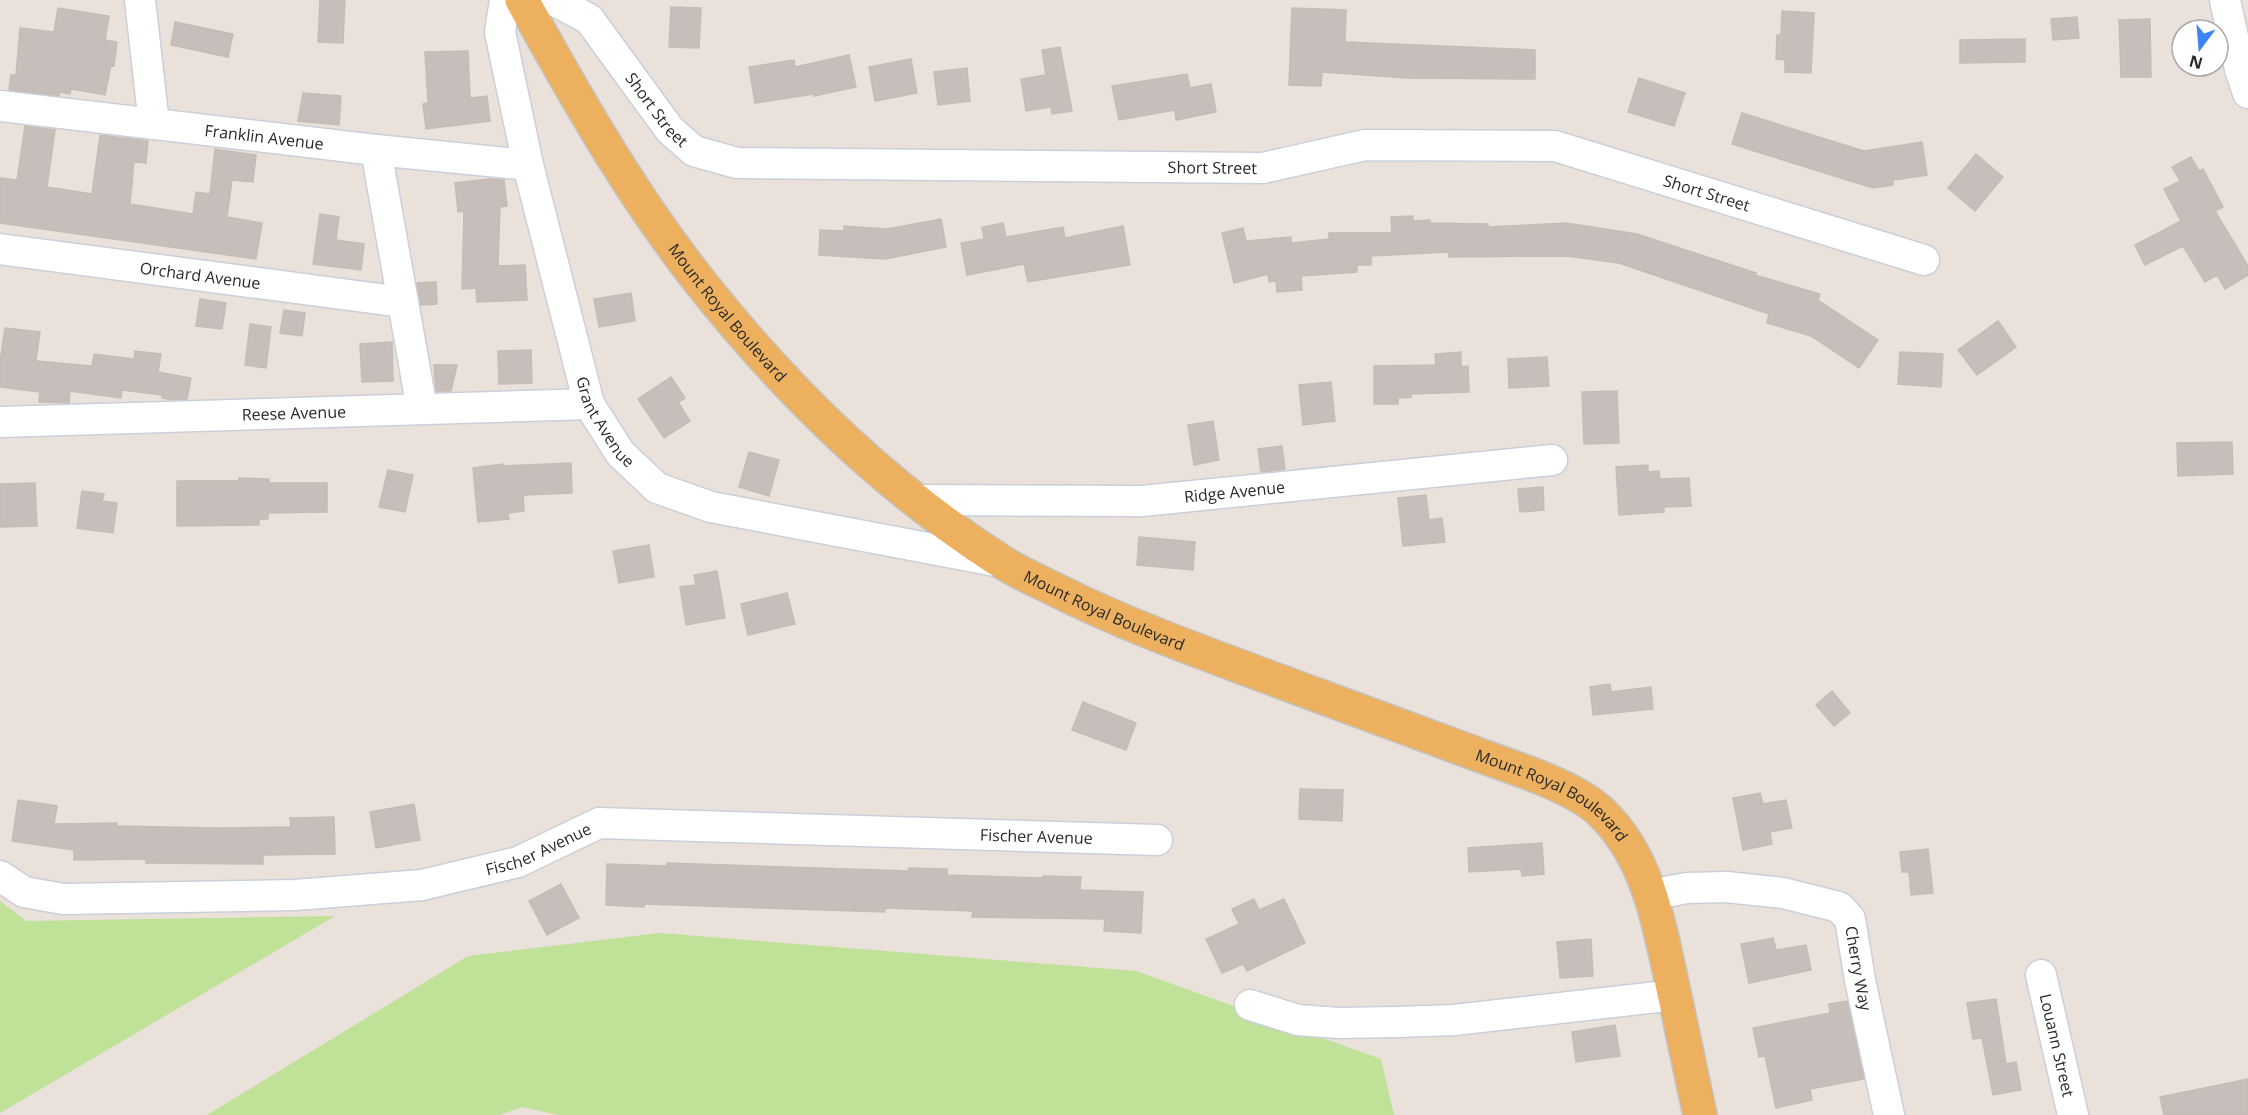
<svg xmlns="http://www.w3.org/2000/svg" width="2248" height="1115" font-family="'Open Sans',sans-serif">
  <rect width="100%" height="100%" fill="#ebe1db"/>
  <!-- green -->
  <path fill="#bfe198" d="M 0,901 L 26,921 L 335,916 L 0,1113 Z
    M 659,933 L 1136,971 L 1381,1059 L 1394,1115 L 558,1115 L 522,1107 L 500,1115 L 207,1115 L 468,956 Z"/>
  <!-- building -->
  <path fill="#c6beba" stroke="#c6bcb4" stroke-width="1.5" d="M 320,0 L 345,0 L 343,43 L 318,42 Z
    M 671,7 L 701,8 L 699,48 L 669,47 Z
    M 58,8 L 109,16 L 105,40 L 117,42 L 114,66 L 111,65 L 105,95 L 71,89 L 70,94 L 60,92 L 59,96 L 9,90 L 11,75 L 16,75 L 20,28 L 54,32 Z
    M 1292,8 L 1346,10 L 1345,42 L 1535,50 L 1535,79 L 1407,78 L 1322,72 L 1321,86 L 1289,85 Z
    M 1782,11 L 1814,13 L 1811,73 L 1785,72 L 1785,60 L 1776,59 L 1777,35 L 1781,35 Z
    M 2077,17 L 2079,38 L 2053,40 L 2051,19 Z
    M 2150,19 L 2151,77 L 2121,77 L 2119,20 Z
    M 175,22 L 233,34 L 228,57 L 171,45 Z
    M 2025,39 L 2025,62 L 1960,63 L 1960,40 Z
    M 1060,47 L 1072,111 L 1052,114 L 1051,107 L 1026,111 L 1021,79 L 1046,75 L 1042,50 Z
    M 468,51 L 470,98 L 487,96 L 490,121 L 426,129 L 423,104 L 428,103 L 425,52 Z
    M 849,55 L 856,87 L 814,96 L 814,94 L 755,103 L 749,67 L 794,60 L 795,67 Z
    M 911,59 L 917,93 L 875,101 L 869,67 Z
    M 967,68 L 970,101 L 938,105 L 934,72 Z
    M 1187,74 L 1190,88 L 1211,84 L 1216,112 L 1176,120 L 1175,110 L 1119,120 L 1112,86 Z
    M 1639,78 L 1685,93 L 1674,126 L 1628,112 Z
    M 303,93 L 341,96 L 339,125 L 298,121 Z
    M 1742,113 L 1864,151 L 1922,142 L 1927,175 L 1893,180 L 1893,185 L 1873,188 L 1732,144 Z
    M 25,126 L 55,130 L 47,187 L 92,194 L 100,135 L 148,141 L 146,163 L 134,162 L 130,204 L 193,214 L 196,192 L 210,194 L 215,149 L 256,155 L 253,182 L 232,180 L 227,217 L 262,223 L 256,259 L 0,223 L 0,178 L 17,180 Z
    M 1976,154 L 2003,177 L 1975,211 L 1948,188 Z
    M 2191,157 L 2199,171 L 2203,169 L 2223,207 L 2215,211 L 2248,266 L 2248,275 L 2225,289 L 2217,275 L 2205,282 L 2183,246 L 2145,265 L 2135,245 L 2181,221 L 2164,189 L 2180,181 L 2172,167 Z
    M 490,179 L 504,180 L 507,206 L 500,207 L 498,266 L 525,265 L 527,300 L 477,302 L 476,288 L 462,289 L 464,211 L 458,212 L 455,183 Z
    M 320,214 L 339,217 L 336,240 L 364,244 L 361,270 L 313,264 Z
    M 1413,216 L 1413,221 L 1430,220 L 1430,223 L 1488,224 L 1488,227 L 1566,223 L 1637,234 L 1756,273 L 1755,275 L 1820,294 L 1818,300 L 1878,340 L 1859,368 L 1811,336 L 1767,323 L 1769,314 L 1619,263 L 1567,256 L 1449,257 L 1449,252 L 1371,256 L 1371,265 L 1357,265 L 1357,272 L 1301,276 L 1302,290 L 1277,292 L 1276,281 L 1269,282 L 1268,274 L 1234,283 L 1222,233 L 1243,228 L 1246,241 L 1291,237 L 1291,243 L 1329,239 L 1329,233 L 1392,233 L 1391,217 Z
    M 941,219 L 946,247 L 885,259 L 819,255 L 820,230 L 844,231 L 844,226 L 887,229 Z
    M 1003,223 L 1006,237 L 1063,227 L 1065,238 L 1123,226 L 1130,265 L 1028,282 L 1024,264 L 967,275 L 961,243 L 984,239 L 982,227 Z
    M 436,282 L 437,304 L 421,305 L 417,283 Z
    M 631,293 L 635,321 L 599,327 L 594,299 Z
    M 200,299 L 226,303 L 222,329 L 196,326 Z
    M 284,310 L 305,313 L 302,336 L 280,333 Z
    M 1998,321 L 2016,347 L 1977,375 L 1958,350 Z
    M 250,324 L 271,327 L 266,368 L 245,365 Z
    M 5,328 L 40,332 L 36,361 L 92,366 L 94,354 L 134,359 L 135,351 L 161,354 L 158,372 L 191,378 L 187,399 L 171,400 L 162,398 L 162,395 L 122,390 L 121,398 L 70,391 L 69,403 L 39,402 L 40,392 L 0,387 L 0,362 Z
    M 392,342 L 393,381 L 362,382 L 360,344 Z
    M 531,350 L 532,383 L 499,384 L 498,351 Z
    M 1461,352 L 1461,367 L 1468,366 L 1469,392 L 1411,394 L 1411,397 L 1398,398 L 1398,404 L 1374,404 L 1374,366 L 1436,365 L 1435,354 Z
    M 1900,352 L 1943,354 L 1941,387 L 1898,384 Z
    M 1547,357 L 1549,386 L 1509,388 L 1508,359 Z
    M 434,365 L 457,365 L 451,391 L 436,391 Z
    M 671,377 L 685,398 L 678,402 L 690,421 L 664,438 L 638,399 Z
    M 1331,382 L 1335,421 L 1303,425 L 1299,385 Z
    M 1617,391 L 1619,443 L 1584,444 L 1582,392 Z
    M 1213,421 L 1219,460 L 1194,465 L 1188,425 Z
    M 2232,442 L 2233,474 L 2178,476 L 2177,443 Z
    M 1282,446 L 1285,469 L 1261,472 L 1258,449 Z
    M 749,452 L 779,460 L 769,496 L 739,487 Z
    M 571,463 L 572,493 L 523,495 L 524,511 L 508,513 L 509,519 L 478,522 L 473,468 L 503,464 L 503,466 Z
    M 1648,465 L 1648,472 L 1659,471 L 1660,479 L 1689,478 L 1691,506 L 1664,507 L 1664,512 L 1619,515 L 1616,467 Z
    M 388,470 L 413,475 L 405,512 L 379,507 Z
    M 239,478 L 269,479 L 269,483 L 327,483 L 327,512 L 268,513 L 268,519 L 259,519 L 259,525 L 177,526 L 177,481 L 239,481 Z
    M 35,483 L 37,526 L 0,527 L 0,484 Z
    M 1543,487 L 1544,510 L 1520,512 L 1518,489 Z
    M 82,491 L 104,494 L 102,501 L 117,503 L 113,533 L 77,528 Z
    M 1426,495 L 1429,520 L 1442,518 L 1445,542 L 1403,546 L 1398,498 Z
    M 1139,537 L 1195,542 L 1193,570 L 1137,565 Z
    M 649,545 L 654,577 L 619,583 L 613,551 Z
    M 717,571 L 725,618 L 686,625 L 680,587 L 696,585 L 694,575 Z
    M 787,593 L 795,624 L 748,635 L 741,604 Z
    M 1610,684 L 1611,692 L 1651,687 L 1653,709 L 1593,715 L 1590,687 Z
    M 1832,691 L 1850,713 L 1834,726 L 1816,705 Z
    M 1083,702 L 1136,723 L 1126,750 L 1072,730 Z
    M 1300,789 L 1343,790 L 1342,821 L 1299,819 Z
    M 1760,793 L 1763,804 L 1786,800 L 1792,828 L 1770,832 L 1772,844 L 1743,850 L 1733,798 Z
    M 18,800 L 57,806 L 54,824 L 117,823 L 117,826 L 217,828 L 291,827 L 290,818 L 334,817 L 335,854 L 263,855 L 263,864 L 146,863 L 146,859 L 74,860 L 74,850 L 12,841 Z
    M 414,804 L 420,840 L 376,848 L 370,812 Z
    M 1542,843 L 1544,874 L 1522,876 L 1521,869 L 1469,872 L 1468,848 Z
    M 1928,849 L 1933,893 L 1911,895 L 1909,872 L 1902,872 L 1900,852 Z
    M 667,863 L 909,871 L 909,868 L 947,869 L 947,875 L 1043,878 L 1043,876 L 1081,877 L 1080,890 L 1143,892 L 1141,933 L 1104,931 L 1105,919 L 972,917 L 973,911 L 885,908 L 885,912 L 644,904 L 644,907 L 606,905 L 607,864 L 667,866 Z
    M 561,884 L 579,918 L 547,935 L 529,901 Z
    M 1254,899 L 1259,910 L 1284,899 L 1305,943 L 1247,971 L 1243,964 L 1222,973 L 1206,939 L 1239,924 L 1232,909 Z
    M 1773,938 L 1776,950 L 1806,945 L 1811,970 L 1749,983 L 1741,944 Z
    M 1591,939 L 1593,976 L 1560,978 L 1557,942 Z
    M 1996,999 L 2006,1064 L 2016,1062 L 2021,1090 L 1993,1095 L 1982,1038 L 1973,1039 L 1967,1003 Z
    M 1847,1001 L 1864,1079 L 1810,1089 L 1812,1100 L 1776,1108 L 1765,1056 L 1759,1057 L 1753,1028 L 1830,1013 L 1829,1004 Z
    M 1615,1025 L 1620,1056 L 1576,1062 L 1572,1032 Z
    M 2248,1079 L 2248,1115 L 2164,1115 L 2160,1097 Z"/>
  <g fill="none" stroke-linecap="round" stroke-linejoin="round">
    <!-- minor casing -->
    <g stroke="#c9d0da" stroke-width="33">
      <g id="minor">
        <path d="M 140,0 L 154,124"/>
        <path id="s1" d="M 505,0 L 500,32 L 528,165 L 589,404 L 620,453 L 657,488 L 711,507 L 1001,562"/>
        <path id="s2" d="M 553,0 L 589,19 L 670,130 L 694,151 L 737,163 L 1263,168 L 1365,145 L 1555,146 L 1924,260"/>
        <path d="M 2225,0 L 2240,69 L 2248,93"/>
        <path id="s3" d="M 0,106 L 376,150 L 528,165"/>
        <path d="M 376,150 L 422,409"/>
        <path id="s4" d="M 0,249 L 402,302"/>
        <path id="s5" d="M 0,422 L 589,404"/>
        <path id="s6" d="M 915,500 L 1142,501 L 1552,460"/>
        <path id="s7" d="M 0,876 L 24,892 L 63,899 L 295,895 L 422,885 L 518,862 L 599,823 L 1157,840"/>
        <path id="s8" d="M 1650,895 L 1687,888 L 1726,887 L 1783,893 L 1839,907 L 1850,919 L 1860,980 L 1889,1115"/>
        <path id="s9" d="M 2041,975 L 2073,1115"/>
        <path d="M 1250,1005 L 1298,1020 L 1338,1023 L 1398,1022 L 1454,1020 L 1675,995"/>
      </g>
    </g>
    <!-- major casing -->
    <g stroke="#c3c3c3" stroke-width="36">
      <g id="major">
        <path id="s10" d="M 522,0 C 579,103 638,207 713,298 C 794,398 890,490 999,560 C 1015,571 1034,579 1052,588 C 1119,622 1190,648 1260,674 C 1330,700 1401,726 1471,752 C 1510,767 1574,785 1603,814 C 1649,859 1660,928 1673,988 C 1682,1030 1691,1073 1700,1115"/>
      </g>
    </g>
    <!-- minor -->
    <use href="#minor" stroke="#fff" stroke-width="30"/>
    <!-- major -->
    <use href="#major" stroke="#edb05e" stroke-width="33"/>
  </g>
  <g text-anchor="middle" stroke-width="4.5" stroke-linejoin="round" paint-order="stroke">
    <!-- street labels -->
    <g font-size="16" fill="#292929" stroke="#fff">
      <text dy="6" stroke="none"><textPath href="#s2" startOffset="154">Short Street</textPath></text>
      <text dy="6" stroke="none"><textPath href="#s3" startOffset="266">Franklin Avenue</textPath></text>
      <text dy="6" stroke="none"><textPath href="#s2" startOffset="730">Short Street</textPath></text>
      <text dy="6" stroke="none"><textPath href="#s2" startOffset="1234">Short Street</textPath></text>
      <text dy="6" stroke="none"><textPath href="#s4" startOffset="202">Orchard Avenue</textPath></text>
      <text dy="6" stroke="none"><textPath href="#s10" startOffset="375">Mount Royal Boulevard</textPath></text>
      <text dy="6" stroke="none"><textPath href="#s5" startOffset="294">Reese Avenue</textPath></text>
      <text dy="6" stroke="none"><textPath href="#s1" startOffset="438">Grant Avenue</textPath></text>
      <text dy="6" stroke="none"><textPath href="#s6" startOffset="320">Ridge Avenue</textPath></text>
      <text dy="6" stroke="none"><textPath href="#s10" startOffset="861">Mount Royal Boulevard</textPath></text>
      <text dy="6" stroke="none"><textPath href="#s10" startOffset="1347">Mount Royal Boulevard</textPath></text>
      <text dy="6" stroke="none"><textPath href="#s7" startOffset="1054">Fischer Avenue</textPath></text>
      <text dy="6" stroke="none"><textPath href="#s7" startOffset="550">Fischer Avenue</textPath></text>
      <text dy="6" stroke="none"><textPath href="#s8" startOffset="258">Cherry Way</textPath></text>
      <text dy="6" stroke="none"><textPath href="#s9" startOffset="72">Louann Street</textPath></text>
    </g>
  </g>
  <!-- north arrow -->
  <g transform="translate(2200 48) rotate(196)"><circle r="28" fill="#ffffff" stroke="#a9a9a9" stroke-width="1.5"/>
  <path d="M0-4.5L10 22L0 15L-10 22Z" fill="#3d83f5"/>
  <text y="-9" font-size="16" font-weight="bold" text-anchor="middle" fill="#292929">N</text>
  </g>
</svg>
